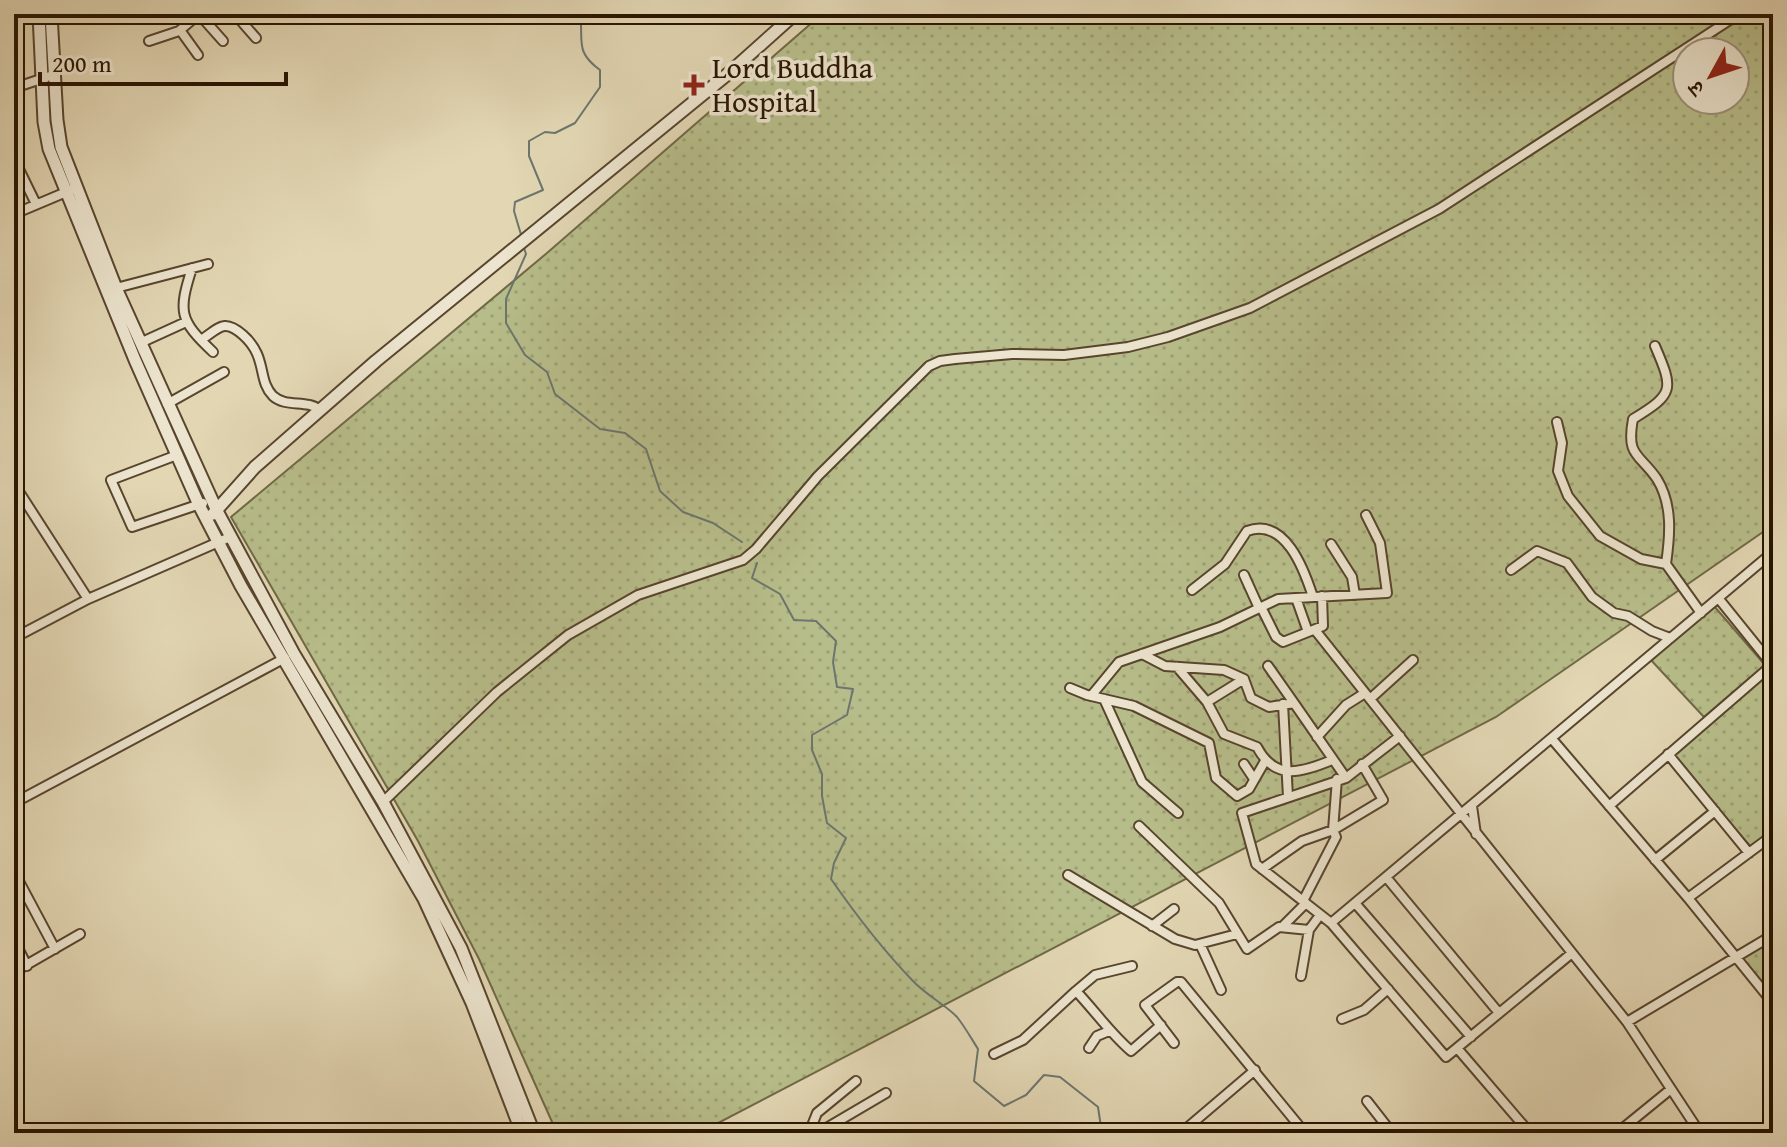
<svg xmlns="http://www.w3.org/2000/svg" width="1787" height="1147" font-family="'Gentium Book Plus','Noto Serif Devanagari',serif">
  <defs>
    <pattern id="grass-dots" width="8" height="8" patternUnits="userSpaceOnUse" patternTransform="scale(2)"><rect width="8" height="8" fill="#b7bd8a"/><path d="M2 2h.1M6 6h.1" fill="none" stroke="#9ea275" stroke-width="1.8" stroke-linecap="round"/></pattern>
  </defs>
  <rect width="100%" height="100%" fill="#e2d6b3"/>
  <filter id="stains"><feTurbulence type="fractalNoise" baseFrequency=".0025" numOctaves="4"/><feColorMatrix values="0 0 0 0 .2 0 0 0 0 .09 0 0 0 0 .02 0 0 0 .5 -.17"/></filter>
  <radialGradient id="worn" r=".72"><stop offset=".6" stop-color="#630" stop-opacity="0"/><stop offset="1" stop-color="#630" stop-opacity=".3"/></radialGradient>
  <!-- grass -->
  <path fill="url(#grass-dots)" stroke="#706946" stroke-width="2" fill-rule="evenodd" d="M 822,14 L 1773,14 L 1773,525 L 1496,717 L 699,1133 L 557,1133 L 479,959 L 418,841 L 231,517 L 547,253 ZM 1687,52 L 1735,52 L 1735,100 L 1687,100 Z
    M 1714,606 L 1765,665 L 1704,717 L 1650,659 Z
    M 1771,671 L 1773,831 L 1751,847 L 1671,756 Z
    M 1773,939 L 1773,998 L 1741,958 Z"/>
  <g fill="none" stroke-linecap="round" stroke-linejoin="round">
    <!-- stream -->
    <path stroke="#6c766e" stroke-width="2" d="M 522,238 L 514,211 L 515,202 L 543,190 L 529,156 L 529,141 L 545,132 L 555,133 L 575,123 L 600,87 L 600,70 C 574,51 584,41 580,14
      M 524,248 L 526,254 L 506,299 L 506,323 L 525,355 L 547,372 L 555,394 L 600,429 L 625,433 L 646,449 L 660,491 L 683,512 L 713,523 L 742,542
      M 757,563 L 752,578 L 780,594 L 794,620 L 816,621 L 836,641 L 833,662 L 837,687 L 853,689 L 847,715 L 812,735 L 812,750 L 822,774 L 822,796 L 827,823 L 846,838 L 834,863 L 831,879 C 856,915 883,950 913,981 C 926,995 947,1006 957,1017 C 965,1027 971,1038 978,1049 L 974,1081 L 1004,1106 L 1026,1095 L 1044,1075 L 1060,1077 L 1098,1107 L 1101,1127 L 1093,1133"/>
    <!-- minor casing -->
    <g stroke="#58452e" stroke-width="12">
      <path id="minor" d="M 235,14 L 256,38
        M 288,14 L 291,18
        M 129,16 L 134,14
        M 180,30 L 198,55
        M 149,41 L 179,31 L 199,14 L 223,41
        M 14,88 L 56,74
        M 14,159 L 36,204
        M 14,214 L 71,190
        M 192,268 C 178,312 179,320 213,352
        M 116,288 L 208,264
        M 201,340 C 219,328 224,318 243,335 C 268,357 257,380 273,396 C 286,408 307,399 320,410
        M 140,343 L 186,322
        M 1655,346 C 1674,390 1674,394 1633,419 C 1626,457 1639,453 1657,479 C 1673,505 1670,536 1666,564
        M 167,404 L 224,372
        M 1557,422 L 1562,443 L 1558,471 L 1568,496 L 1600,536 L 1641,559 L 1666,564 L 1701,613
        M 177,455 L 111,480 L 132,527 L 203,503
        M 14,484 L 88,599
        M 1331,544 L 1352,577 L 1355,595
        M 1511,570 L 1537,551 L 1567,563 L 1592,597 L 1614,613 L 1628,616 L 1652,631 L 1670,638
        M 1244,575 L 1259,608
        M 1192,590 L 1225,564 L 1247,531 C 1285,517 1304,569 1313,597
        M 1296,598 L 1308,632
        M 1719,599 L 1773,666
        M 1261,607 L 1276,637 L 1283,642 L 1323,626 L 1322,596
        M 1315,630 L 1627,1022 L 1700,1133
        M 14,638 L 88,599 L 230,537
        M 1142,654 L 1165,666 L 1224,670 L 1244,679
        M 1268,666 L 1294,703
        M 1177,667 L 1207,702 L 1224,734 L 1257,747 C 1275,781 1301,773 1332,760
        M 1070,688 L 1087,695 L 1134,706 L 1209,743 L 1216,778 L 1237,796 L 1249,789 L 1265,761
        M 1091,696 L 1119,662 L 1220,627 L 1278,599 L 1387,593 L 1380,543 L 1366,515
        M 1104,699 L 1142,782 L 1178,813
        M 1370,699 L 1413,660
        M 1207,702 L 1244,679 L 1251,698 L 1269,707 L 1294,703 L 1346,778
        M 1283,704 L 1288,797
        M 1400,736 L 1346,778 L 1242,813 L 1256,864 L 1331,923 L 1446,1057 L 1572,953
        M 1317,737 L 1346,705 L 1365,693
        M 1552,739 L 1688,898 L 1773,1003
        M 1668,754 L 1749,853
        M 1244,764 L 1254,779
        M 383,802 L 497,692 L 568,635 L 638,595 L 743,560 L 756,549 L 818,476 L 929,366 L 940,361 L 955,359 L 1012,354 L 1064,355 L 1128,347 L 1168,337 L 1250,308 L 1439,209 L 1739,14
        M 14,803 L 285,658
        M 1472,806 L 1476,834
        M 1609,806 L 1772,665
        M 1139,826 L 1219,903 L 1247,949 L 1279,927 L 1309,930
        M 1655,860 L 1715,811
        M 1262,869 L 1302,841 L 1333,830 L 1383,800 L 1362,764
        M 14,872 L 55,949
        M 1068,875 L 1175,939 L 1195,945 L 1237,934
        M 1386,877 L 1499,1013
        M 1688,898 L 1773,835
        M 1303,901 L 1336,837 L 1333,830 L 1337,779
        M 1355,903 L 1471,1037
        M 1331,923 L 1773,552
        M 1152,926 L 1174,909
        M 1282,927 L 1306,903
        M 14,940 L 27,966
        M 1200,944 L 1221,990
        M 1132,966 L 1095,975 L 1076,991 C 1095,1011 1110,1033 1131,1051 L 1161,1025
        M 14,972 L 80,934
        M 1301,976 L 1309,930 L 1320,915
        M 1342,1019 L 1364,1010 L 1388,989
        M 1627,1022 L 1773,935
        M 1174,1043 L 1145,1005 L 1177,982 L 1181,982 L 1305,1133
        M 1089,1048 L 1097,1036 L 1109,1031
        M 1457,1048 L 1530,1133
        M 994,1054 L 1023,1040 L 1076,991
        M 1367,1101 L 1392,1133
        M 809,1133 L 817,1113 L 856,1081
        M 818,1133 L 886,1093
        M 1181,1133 L 1255,1070
        M 1285,1133 L 1297,1123
        M 1617,1133 L 1671,1089"/>
    </g>
    <!-- tertiary casing -->
    <g stroke="#58452e" stroke-width="15">
      <path id="tertiary" d="M 39,14 L 44,122 L 49,149 L 135,360 L 199,505 L 241,586 L 424,899 L 472,1003 L 522,1133
        M 51,14 L 57,120 L 61,147 L 116,288 L 217,511 L 294,654 L 383,802 L 461,948 L 534,1133
        M 213,514 L 255,467 L 376,361 L 729,73 L 795,14"/>
    </g>
    <!-- minor -->
    <use href="#minor" stroke="#ece4ce" stroke-width="8"/>
    <!-- tertiary -->
    <use href="#tertiary" stroke="#ece4ce" stroke-width="11"/>
  </g>
  <!-- markers -->
  <path fill="#8f2418" stroke="#ece4ce" stroke-width="3" d="M690 73h8v8h8v8h-8v8h-8v-8h-8v-8h8z"/>
  <g text-anchor="middle" stroke-width="7" stroke-linejoin="round" paint-order="stroke">
    <!-- poi labels -->
    <g font-size="30" fill="#2a1501" stroke="#ece4ce" text-anchor="start">
      <text x="712" y="78">Lord Buddha<tspan x="712" dy="34">Hospital</tspan></text>
    </g>
  </g>
  <!-- margin -->
  <rect width="1787" height="1147" fill="none" stroke="#e2d6b3" stroke-width="48"/>
  <rect x="16" y="16" width="1755" height="1115" fill="none" stroke="#2a1501" stroke-width="4"/>
  <rect x="24" y="24" width="1739" height="1099" fill="none" stroke="#2a1501" stroke-width="2"/>
  <!-- north arrow -->
  <g transform="translate(1711 76) rotate(230)"><circle r="38" fill="#ece4ce" stroke="#9e917c" stroke-width="2"/>
  <path d="M0-6L14 30L0 20L-14 30Z" fill="#8f2418"/>
  <text y="-12" font-size="22" font-weight="bold" text-anchor="middle" fill="#2a1501">उ</text>
  </g>
  <!-- scale -->
  <path d="M40 72v12h246v-12" fill="none" stroke="#2a1501" stroke-width="4"/>
  <text x="52" y="72" font-size="24" fill="#2a1501" stroke="#ece4ce" stroke-width="6" paint-order="stroke">200 m</text>
  <rect width="100%" height="100%" filter="url(#stains)"/>
  <rect width="100%" height="100%" fill="url(#worn)"/>
</svg>
